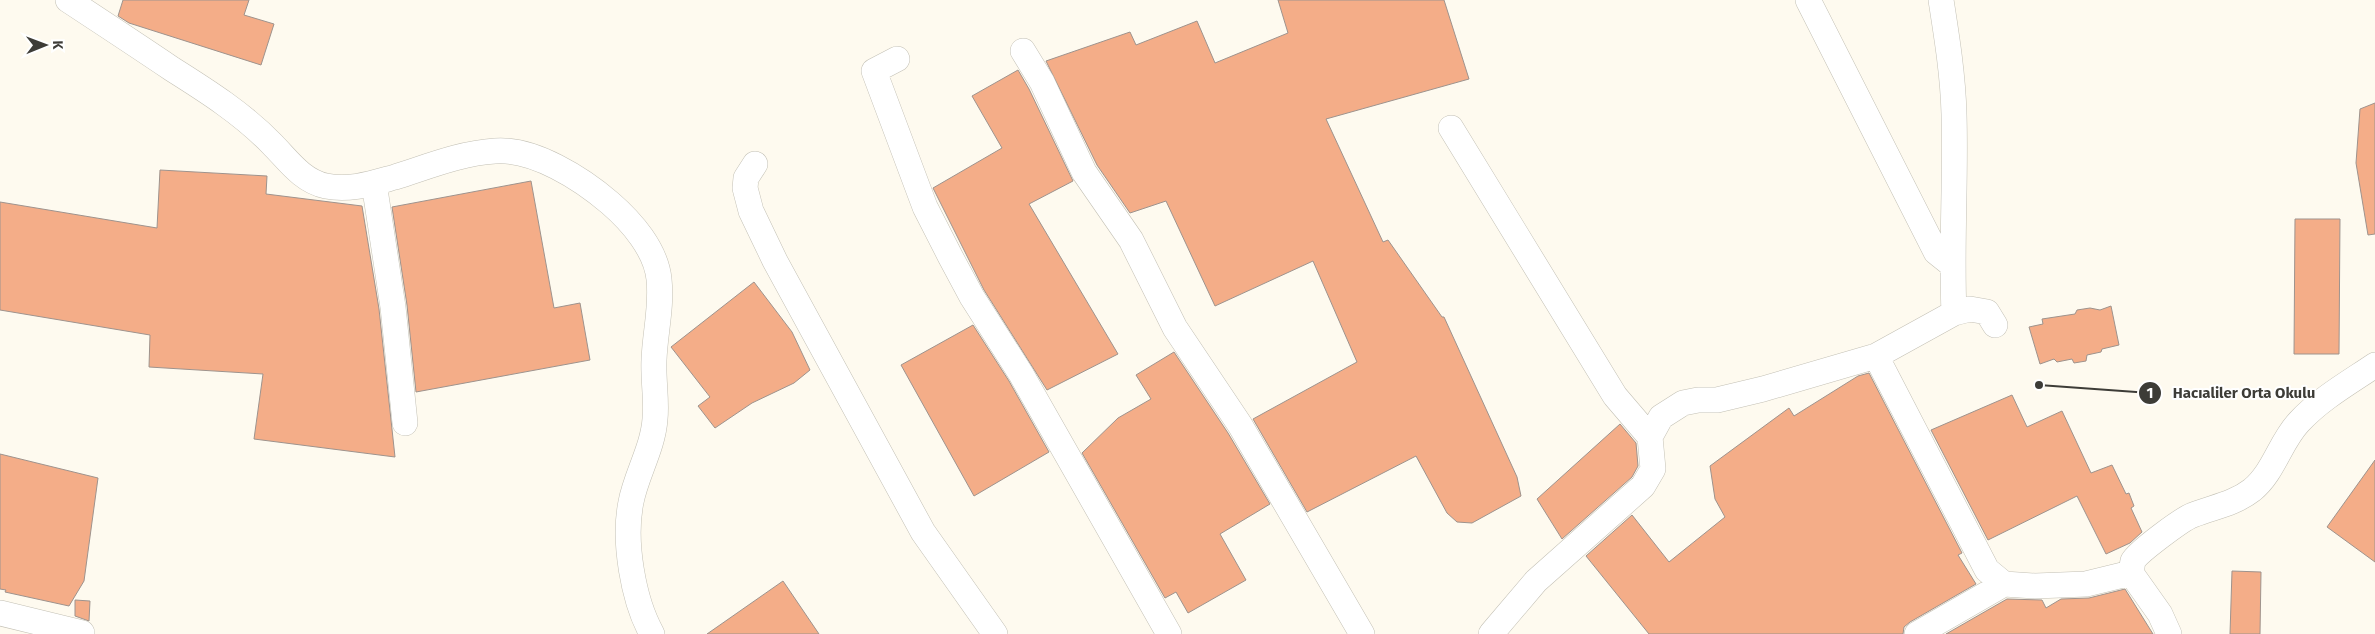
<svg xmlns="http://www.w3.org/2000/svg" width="2375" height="634" font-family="'Fira Sans',sans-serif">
  <rect width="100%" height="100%" fill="#fefaef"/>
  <!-- building -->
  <path fill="#f4ad88" stroke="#9e938d" d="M 123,0 L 249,0 L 244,15 L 274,24 L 261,65 L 129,23 L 118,16 Z
    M 1278,0 L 1444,0 L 1469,79 L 1326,119 L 1383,242 L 1388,240 L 1442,317 L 1444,317 L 1517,477 L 1521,496 L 1472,523 L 1457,522 L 1447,513 L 1416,456 L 1307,512 L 1253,419 L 1357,362 L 1313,261 L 1215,306 L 1166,201 L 1130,213 L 1097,165 L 1046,61 L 1130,32 L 1136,45 L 1197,21 L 1215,63 L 1288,33 Z
    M 1018,70 L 1029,89 L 1073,181 L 1029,204 L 1118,354 L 1047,390 L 984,290 L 933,188 L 1002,148 L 972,96 Z
    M 2375,103 L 2375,234 L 2368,235 L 2356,163 L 2360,109 Z
    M 160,170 L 267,176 L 266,194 L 362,206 L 379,309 L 395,457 L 254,439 L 263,374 L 149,367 L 150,335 L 0,310 L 0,202 L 157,228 Z
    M 531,181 L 554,308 L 580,303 L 590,360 L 416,392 L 407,305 L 392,207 Z
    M 2295,219 L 2340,219 L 2339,354 L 2294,354 Z
    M 754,282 L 792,332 L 810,370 L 794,383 L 752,403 L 715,428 L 698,406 L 710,397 L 671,347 Z
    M 2111,306 L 2119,345 L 2102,349 L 2101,352 L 2087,355 L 2086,361 L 2074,363 L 2072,359 L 2057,362 L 2054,359 L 2040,364 L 2029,327 L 2043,324 L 2042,319 L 2075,314 L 2077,310 L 2090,308 L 2100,310 Z
    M 973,325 L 1009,381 L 1049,452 L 974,496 L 901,365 Z
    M 1174,352 L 1228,433 L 1270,504 L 1220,534 L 1246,580 L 1188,613 L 1176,592 L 1165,598 L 1082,453 L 1118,418 L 1151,399 L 1136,375 Z
    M 1869,373 L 1962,553 L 1958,555 L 1976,584 L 1910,622 L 1904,627 L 1903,634 L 1649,634 L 1586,556 L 1632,515 L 1669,562 L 1725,517 L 1715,499 L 1710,466 L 1789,408 L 1794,416 L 1858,376 Z
    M 2012,395 L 2027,427 L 2062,411 L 2091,473 L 2112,465 L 2126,494 L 2129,493 L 2134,506 L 2131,508 L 2142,532 L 2130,543 L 2106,554 L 2077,496 L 1988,540 L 1931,430 Z
    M 1620,424 L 1636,443 L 1638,466 L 1632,477 L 1562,539 L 1537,499 Z
    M 0,454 L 98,478 L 84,581 L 69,606 L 5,592 L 6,590 L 0,589 Z
    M 2375,460 L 2375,562 L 2327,527 Z
    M 2232,571 L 2261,572 L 2260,634 L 2230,634 Z
    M 783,581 L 819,634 L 707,634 Z
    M 2125,589 L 2153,634 L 1946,634 L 2007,599 L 2042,600 L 2046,608 L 2061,599 L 2089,598 Z
    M 75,600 L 90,601 L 89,621 L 75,616 Z"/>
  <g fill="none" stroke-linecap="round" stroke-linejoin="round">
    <!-- minor casing -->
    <g stroke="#c3c0b5" stroke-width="26">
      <path id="minor" d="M 68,0 C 103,23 138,46 172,69 C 207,91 243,114 272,144 C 288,160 302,181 326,186 C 350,191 373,183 395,177 C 427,167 461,153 495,151 C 534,148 582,179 610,203 C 632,222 656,250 659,279 C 662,308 655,332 654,360 C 653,380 657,400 655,419 C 653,448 636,475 631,502 C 623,541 633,600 652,634
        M 1808,0 L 1936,252 L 1951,264
        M 1941,0 C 1947,38 1953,76 1954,114 C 1956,181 1951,247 1954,313
        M 1023,51 L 1042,82 L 1084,172 L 1131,240 L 1175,328 L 1240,425 L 1362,634
        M 897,59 L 874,71 L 925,207 L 950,256 L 972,297 L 1021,374 L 1169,634
        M 1451,128 L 1615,396 L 1650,437
        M 755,164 L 746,178 L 745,188 L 751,211 L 775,261 L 923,532 L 995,634
        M 374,183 L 393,307 L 405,423
        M 1876,356 L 1987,570 L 2004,584
        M 0,613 L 82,633
        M 1491,634 L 1536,581 L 1643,486 L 1653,469 L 1650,437 L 1661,417 L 1683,403 L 1698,400 L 1717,400 L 1763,389 L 1876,356 L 1954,313 L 1970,309 L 1987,312 L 1995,325
        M 1917,634 L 2004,584 L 2035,586 L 2086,584 L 2131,573
        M 2169,634 L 2160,614 L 2131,573 C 2132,569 2132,565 2133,561 C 2138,552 2182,519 2193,515 C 2213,507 2234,504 2252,490 C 2274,472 2280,442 2299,422 C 2320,399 2350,382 2375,365"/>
    </g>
    <!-- minor -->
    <use href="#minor" stroke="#fff" stroke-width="25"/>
  </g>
  <!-- callouts -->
  <path fill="none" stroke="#3d3c37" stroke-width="2" d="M2039 385L2150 393"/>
  <g fill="#3d3c37" stroke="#fff" stroke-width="2">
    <circle cx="2039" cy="385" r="5"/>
    <circle cx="2150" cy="393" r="12"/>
  </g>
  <g font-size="15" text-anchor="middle" font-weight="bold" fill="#fff">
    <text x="2150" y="398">1</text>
  </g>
  <g font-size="15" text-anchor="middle" font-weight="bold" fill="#3d3c37" stroke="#fff" stroke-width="4" stroke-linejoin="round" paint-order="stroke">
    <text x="2244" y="398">Hacıaliler Orta Okulu</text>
  </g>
  <!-- north arrow -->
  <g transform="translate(45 45) rotate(89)" stroke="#ffffff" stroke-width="4" paint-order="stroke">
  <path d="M0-4L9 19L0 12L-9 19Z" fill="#3d3c37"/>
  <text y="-8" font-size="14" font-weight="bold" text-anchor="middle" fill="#3d3c37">K</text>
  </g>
</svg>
